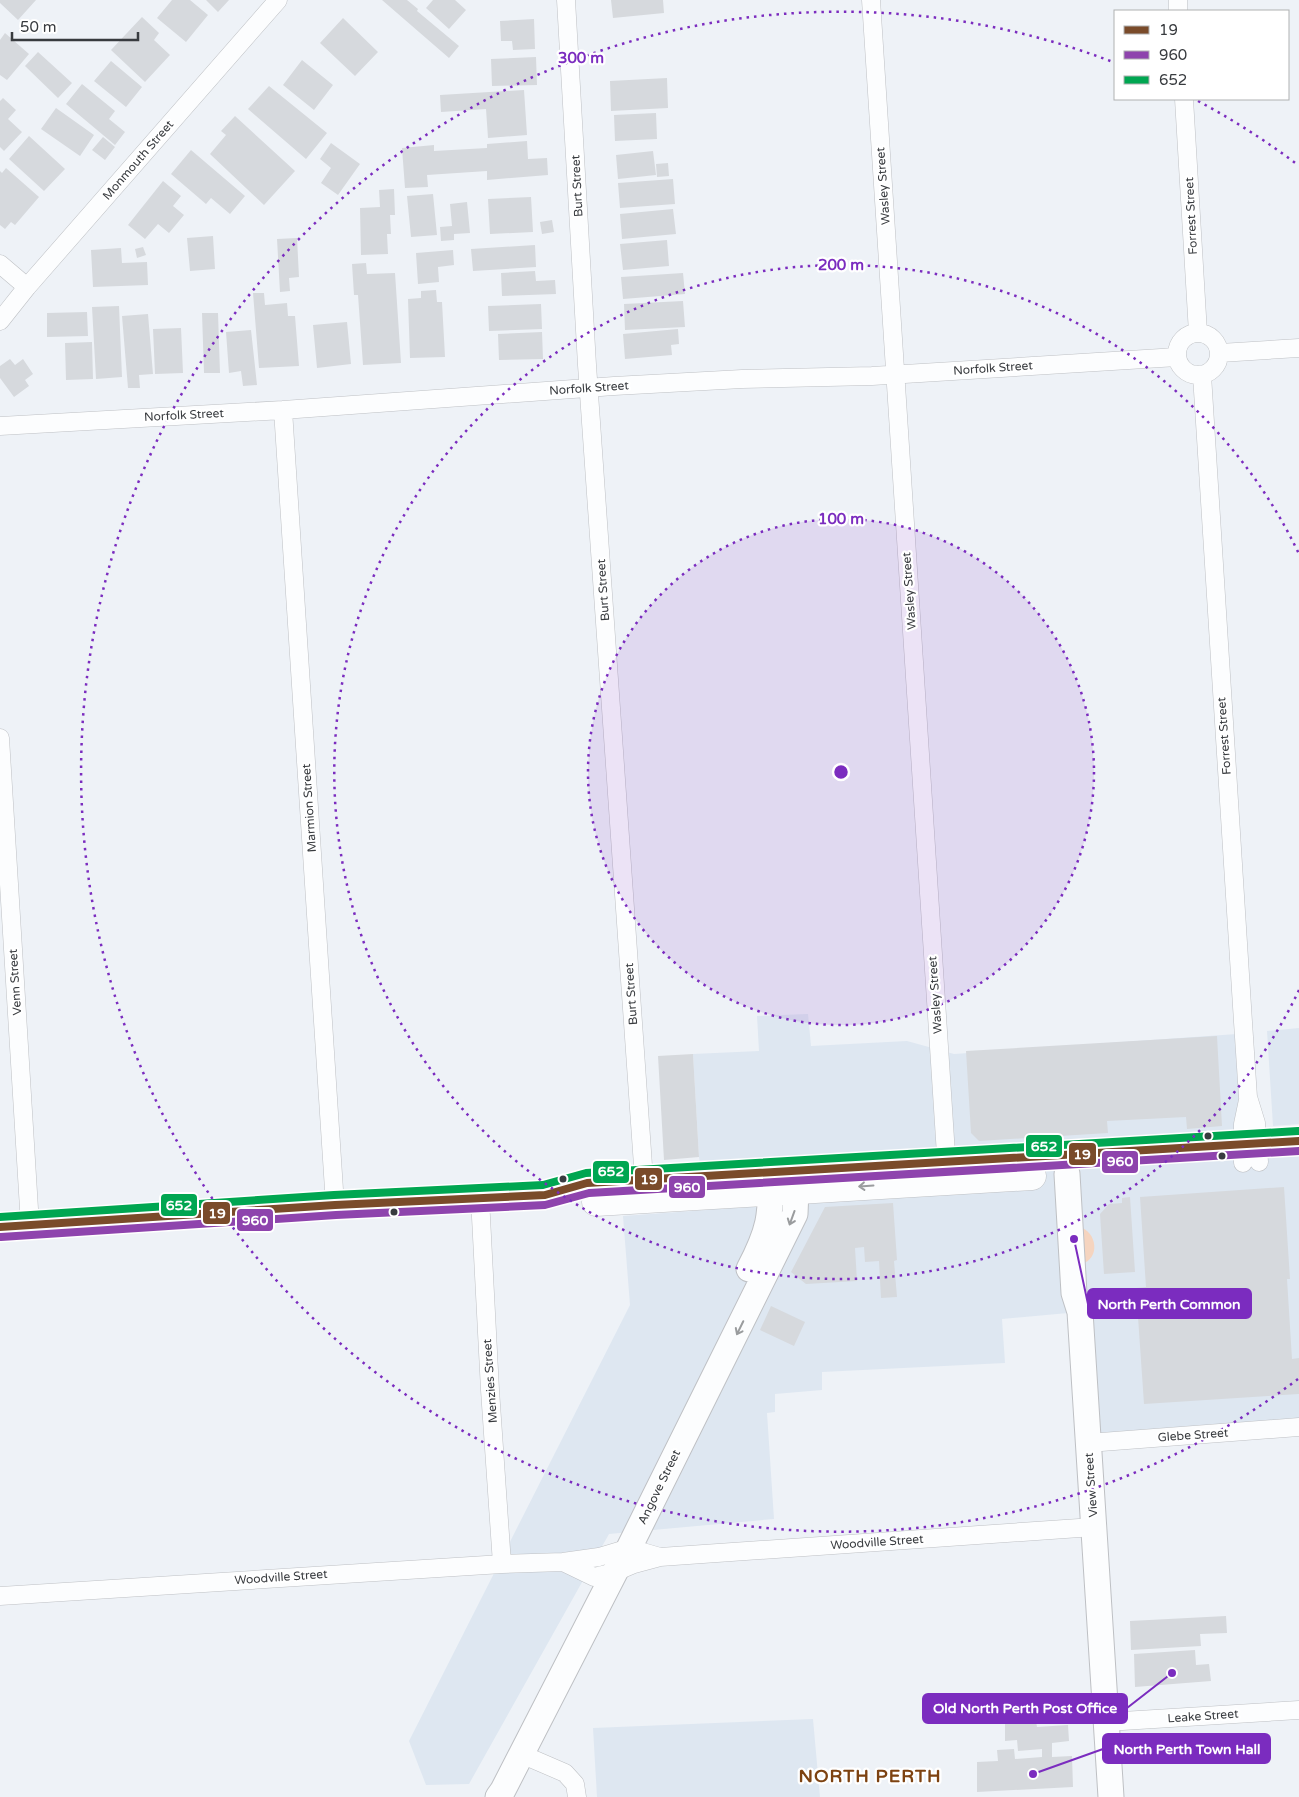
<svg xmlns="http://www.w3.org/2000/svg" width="1299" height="1797" font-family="'Varela Round',sans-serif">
  <rect width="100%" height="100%" fill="#eef2f7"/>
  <!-- built -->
  <path fill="#dee7f1" d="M 808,1014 L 811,1046 L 907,1041 L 954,1054 L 1237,1034 L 1244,1143 L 1299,1139 L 1299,1428 L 1088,1443 L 1079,1312 L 1002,1319 L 1005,1363 L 822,1372 L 822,1390 L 775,1394 L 775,1412 L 767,1413 L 774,1519 L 609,1534 L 469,1784 L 426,1785 L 409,1741 L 630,1305 L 623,1216 L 706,1210 L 699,1157 L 693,1054 L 759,1051 L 757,1016 Z
    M 1299,1028 L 1299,1124 L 1273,1126 L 1267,1031 Z
    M 813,1719 L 820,1797 L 597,1797 L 593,1728 Z"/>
  <!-- green -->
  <path fill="#f5d4bf" d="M 1079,1227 C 1097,1231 1101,1259 1081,1264 Z"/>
  <!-- building -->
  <path fill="#d6d9dd" d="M 0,0 L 36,0 L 18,20 L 0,3 Z
    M 172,0 L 190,0 L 208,15 L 186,42 L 157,18 Z
    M 206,0 L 229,0 L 218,12 Z
    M 382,0 L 407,0 L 418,9 L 417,11 L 459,46 L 449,58 Z
    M 433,0 L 455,0 L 466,10 L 449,29 L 426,8 Z
    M 611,0 L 663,0 L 664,13 L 613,18 Z
    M 142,17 L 159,33 L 154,40 L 170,55 L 145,82 L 111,50 Z
    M 343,18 L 378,52 L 355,76 L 320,43 Z
    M 534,19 L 535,49 L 513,50 L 512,41 L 501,41 L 500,21 Z
    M 5,33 L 29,54 L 7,80 L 0,75 L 0,40 Z
    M 38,52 L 72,83 L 58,98 L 25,66 Z
    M 536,57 L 537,85 L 492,86 L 491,59 Z
    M 302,60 L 333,85 L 314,110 L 283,85 Z
    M 111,61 L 142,87 L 126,107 L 94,81 Z
    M 667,78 L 668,108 L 611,111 L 610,81 Z
    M 82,84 L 115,111 L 109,119 L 125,132 L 115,145 L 66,104 Z
    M 269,86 L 327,133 L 306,159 L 248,109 Z
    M 524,90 L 527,135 L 488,138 L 486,109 L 441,112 L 440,95 Z
    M 3,98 L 16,110 L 8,119 L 22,132 L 4,151 L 0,147 L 0,101 Z
    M 56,108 L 94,135 L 80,156 L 41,129 Z
    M 656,113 L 657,139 L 615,141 L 614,115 Z
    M 235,116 L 295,171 L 264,205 L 210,154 L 226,135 L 221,131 Z
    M 29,136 L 65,169 L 44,191 L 9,159 Z
    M 103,137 L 115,147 L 105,160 L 92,150 Z
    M 527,141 L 528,159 L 547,158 L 548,175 L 487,180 L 487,171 L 427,175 L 428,187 L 405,188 L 402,148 L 434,145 L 434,151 L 487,148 L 487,144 Z
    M 331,143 L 360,164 L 338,195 L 321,183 L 331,168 L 320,159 Z
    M 191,150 L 245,196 L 230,214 L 211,198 L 206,204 L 171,174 Z
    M 653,151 L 656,175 L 618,179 L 616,155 Z
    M 668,163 L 669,176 L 657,177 L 656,164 Z
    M 6,168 L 39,197 L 15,225 L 11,222 L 5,229 L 0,225 L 0,171 L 2,173 Z
    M 673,179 L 675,204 L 620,208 L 618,183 Z
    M 163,181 L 181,196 L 173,206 L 184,215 L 169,233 L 158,224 L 145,239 L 128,225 Z
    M 394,189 L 395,215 L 390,215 L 391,234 L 387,234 L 388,254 L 361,255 L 360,208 L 380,207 L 379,190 Z
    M 433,194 L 437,235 L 411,237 L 407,196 Z
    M 531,197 L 533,232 L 490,234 L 488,199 Z
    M 467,202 L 470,233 L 454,234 L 454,240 L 441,241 L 440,227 L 452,226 L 450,204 Z
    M 673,209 L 676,234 L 622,239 L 620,214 Z
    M 552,220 L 554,232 L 542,234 L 540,222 Z
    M 213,236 L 215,269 L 190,271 L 187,238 Z
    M 297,238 L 299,277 L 289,278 L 290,291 L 280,292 L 277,239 Z
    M 667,240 L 669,266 L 623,270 L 620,244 Z
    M 535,245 L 536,267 L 473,271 L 471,249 Z
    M 143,247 L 146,255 L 137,258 L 135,249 Z
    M 121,248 L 122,263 L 147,262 L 148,285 L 93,287 L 91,250 Z
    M 453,250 L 454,265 L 438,267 L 439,282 L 418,284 L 416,253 Z
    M 366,263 L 367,274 L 395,273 L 401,363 L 363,365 L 358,295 L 354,295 L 352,264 Z
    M 535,271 L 536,281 L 555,280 L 556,294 L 502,296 L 501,273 Z
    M 683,273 L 685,294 L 623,299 L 621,277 Z
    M 436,290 L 437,302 L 442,302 L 445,357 L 410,358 L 408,299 L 421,298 L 421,291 Z
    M 253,293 L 264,293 L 265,305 L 287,303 L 288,316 L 295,316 L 299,366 L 259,368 Z
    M 683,301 L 685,327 L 625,330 L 624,304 Z
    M 541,304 L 542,329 L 489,331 L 488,306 Z
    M 119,306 L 122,377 L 96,379 L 92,307 Z
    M 87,312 L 88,336 L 47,337 L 47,313 Z
    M 202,313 L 218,313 L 220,373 L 204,373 Z
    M 148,314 L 153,374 L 139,375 L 140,388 L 128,388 L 122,316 Z
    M 347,322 L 351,364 L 317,368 L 313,325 Z
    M 181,328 L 183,373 L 155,374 L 153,329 Z
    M 678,329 L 679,344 L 671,345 L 672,355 L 625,359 L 623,334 Z
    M 251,330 L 257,385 L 243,386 L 241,371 L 229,373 L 226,332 Z
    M 542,332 L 543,359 L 499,360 L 498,334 Z
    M 92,342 L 93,379 L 66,380 L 65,343 Z
    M 10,359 L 15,365 L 23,359 L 33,374 L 25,380 L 29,386 L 14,397 L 0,378 L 0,366 Z
    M 1217,1036 L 1222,1126 L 1187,1129 L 1186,1117 L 1107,1121 L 1108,1133 L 979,1141 L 971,1133 L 966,1051 Z
    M 693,1054 L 699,1157 L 664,1160 L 658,1056 Z
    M 1284,1187 L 1290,1279 L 1287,1279 L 1292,1359 L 1299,1358 L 1299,1394 L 1144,1404 L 1136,1288 L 1146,1287 L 1140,1197 Z
    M 1130,1197 L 1135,1272 L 1104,1274 L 1100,1214 L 1109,1204 L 1122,1203 L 1122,1198 Z
    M 893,1203 L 897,1260 L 894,1261 L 897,1297 L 881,1298 L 879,1261 L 865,1262 L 864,1247 L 855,1248 L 857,1281 L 806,1284 L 791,1272 L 825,1207 Z
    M 771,1306 L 805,1322 L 794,1346 L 760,1330 Z
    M 1226,1616 L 1227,1633 L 1200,1634 L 1201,1646 L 1131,1650 L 1130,1621 Z
    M 1195,1650 L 1196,1665 L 1209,1664 L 1211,1681 L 1135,1687 L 1134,1654 Z
    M 1036,1721 L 1037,1727 L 1068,1725 L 1069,1741 L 1052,1743 L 1052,1757 L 1072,1756 L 1073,1787 L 977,1792 L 977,1762 L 998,1761 L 997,1750 L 1014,1749 L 1015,1759 L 1042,1757 L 1042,1749 L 1018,1751 L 1017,1740 L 1005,1741 L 1005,1723 Z"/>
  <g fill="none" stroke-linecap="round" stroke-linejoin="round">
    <!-- street casing -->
    <g stroke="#bec0c4" stroke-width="19">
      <path id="street" d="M 566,0 L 587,365 L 644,1180
        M 871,0 L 947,1170
        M 1178,0 L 1178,11
        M 1184,99 L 1198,333
        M 0,264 L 27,287
        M 0,321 L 27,287 L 278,0
        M1177 354a21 21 0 1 1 42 0a21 21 0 1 1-42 0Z
        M 1220,353 L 1299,348
        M 1202,375 L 1243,1022 L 1248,1097 L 1256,1123 L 1259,1162
        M 283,410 L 335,1205
        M 0,426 L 283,410 L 614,386 L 742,379 L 872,376 L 1177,357
        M 0,738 L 30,1225
        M 1243,1163 L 1243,1124 L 1248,1100
        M 480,1198 L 490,1390 L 502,1564
        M 1088,1443 L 1299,1427
        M 563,1562 L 594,1577 L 615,1572 L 634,1564 L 660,1557 L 1094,1527
        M 0,1596 L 502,1564 L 563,1562 L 599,1557 L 629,1548 L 660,1557
        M 1106,1722 L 1299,1710
        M 521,1754 L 565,1773 L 575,1784 L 577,1797"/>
    </g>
    <!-- secondary casing -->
    <g stroke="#bec0c4" stroke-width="27">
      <path id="secondary" d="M 1067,1174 L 1074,1293 L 1080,1312 L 1111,1797
        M 749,1269 C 769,1231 772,1215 770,1173
        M 498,1797 L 503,1790 L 615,1572 L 629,1548 L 795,1214 L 796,1190 L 795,1170"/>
    </g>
    <!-- primary casing -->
    <g stroke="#bec0c4" stroke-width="29">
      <path id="primary" d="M 596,1202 L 1032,1176
        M 0,1227 L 335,1205 L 545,1195 L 587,1183 L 1299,1141"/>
    </g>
    <!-- street -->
    <use href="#street" stroke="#fcfdfe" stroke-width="18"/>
    <!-- secondary -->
    <use href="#secondary" stroke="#fcfdfe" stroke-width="25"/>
    <!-- primary -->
    <use href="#primary" stroke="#fcfdfe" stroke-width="28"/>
    <!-- bus-1 casing -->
    <g stroke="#fff" stroke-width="11">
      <path id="bus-1" d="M 0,1227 L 335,1205 L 545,1195 L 587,1183 L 1299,1141"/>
    </g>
    <!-- bus-2 casing -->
    <g stroke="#fff" stroke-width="11">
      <path id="bus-2" d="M 1,1237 L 336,1215 L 545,1205 L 589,1193 L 1299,1151"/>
    </g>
    <!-- bus-3 casing -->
    <g stroke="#fff" stroke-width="11">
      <path id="bus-3" d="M 0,1217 L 334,1195 L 543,1185 L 586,1173 L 1298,1131"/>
    </g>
    <!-- bus-1 -->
    <use href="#bus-1" stroke="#7a4b2a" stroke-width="8"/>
    <!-- bus-2 -->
    <use href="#bus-2" stroke="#8e44ad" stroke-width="8"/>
    <!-- bus-3 -->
    <use href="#bus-3" stroke="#00a651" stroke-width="8"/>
  </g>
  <!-- one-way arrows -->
  <defs><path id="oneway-shaft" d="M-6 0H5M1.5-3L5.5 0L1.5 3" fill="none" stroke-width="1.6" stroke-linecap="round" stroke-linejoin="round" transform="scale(1.25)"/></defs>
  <g stroke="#9a9c9e">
    <use href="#oneway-shaft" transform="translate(866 1186) rotate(176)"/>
    <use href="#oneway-shaft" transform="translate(792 1218) rotate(110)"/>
    <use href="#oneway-shaft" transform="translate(740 1328) rotate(116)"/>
  </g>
  <!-- distance rings -->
  <circle cx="841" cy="772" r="253" fill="#7b2cbf" fill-opacity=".12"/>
  <g fill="none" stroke="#7b2cbf" stroke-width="2.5" stroke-dasharray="2.5 5">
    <circle cx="841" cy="772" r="253"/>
    <path d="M1299 990A507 507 0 1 1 1299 554"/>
    <path d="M1298 1379A760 760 0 1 1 1113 62M1198 101A760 760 0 0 1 1298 165"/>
  </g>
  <!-- markers -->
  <g fill="#383b3f" stroke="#fff" stroke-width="2">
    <circle cx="1208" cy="1136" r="4.5"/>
    <circle cx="1222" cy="1156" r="4.5"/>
    <circle cx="563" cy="1179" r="4.5"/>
    <circle cx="394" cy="1212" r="4.5"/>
  </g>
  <g text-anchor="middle" stroke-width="4.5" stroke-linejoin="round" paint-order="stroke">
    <!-- street labels -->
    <g font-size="12" fill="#383b3f" stroke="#fff">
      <text transform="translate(138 160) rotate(-49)" y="4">Monmouth Street</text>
      <text transform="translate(577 186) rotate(-93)" y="4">Burt Street</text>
      <text transform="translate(883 186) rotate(-94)" y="4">Wasley Street</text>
      <text transform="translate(1191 216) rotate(-93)" y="4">Forrest Street</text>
      <text transform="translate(993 368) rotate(-4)" y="4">Norfolk Street</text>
      <text transform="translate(589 388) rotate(-4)" y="4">Norfolk Street</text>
      <text transform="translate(184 415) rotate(-3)" y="4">Norfolk Street</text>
      <text transform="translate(603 590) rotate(-94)" y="4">Burt Street</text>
      <text transform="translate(909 591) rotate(-94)" y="4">Wasley Street</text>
      <text transform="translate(1224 736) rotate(-94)" y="4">Forrest Street</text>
      <text transform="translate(309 808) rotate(-94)" y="4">Marmion Street</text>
      <text transform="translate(15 982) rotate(-94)" y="4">Venn Street</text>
      <text transform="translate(631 994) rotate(-94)" y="4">Burt Street</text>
      <text transform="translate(935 995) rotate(-94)" y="4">Wasley Street</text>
      <text transform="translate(490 1381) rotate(-94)" y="4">Menzies Street</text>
      <text transform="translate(1193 1435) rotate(-4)" y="4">Glebe Street</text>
      <text transform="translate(1091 1485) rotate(-94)" y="4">View Street</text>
      <text transform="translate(659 1487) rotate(-64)" y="4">Angove Street</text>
      <text transform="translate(877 1542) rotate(-4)" y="4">Woodville Street</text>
      <text transform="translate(281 1577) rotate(-4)" y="4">Woodville Street</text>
      <text transform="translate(1203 1716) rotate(-4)" y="4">Leake Street</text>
    </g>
    <!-- district labels -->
    <g font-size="18" font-weight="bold" letter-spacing="1" fill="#7d4211" stroke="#fff">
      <text x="870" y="1782">NORTH PERTH</text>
    </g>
  </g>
  <circle cx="841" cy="772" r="8" fill="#7b2cbf" stroke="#fff" stroke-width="2.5"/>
  <g font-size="15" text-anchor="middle" font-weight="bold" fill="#7b2cbf" stroke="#fff" stroke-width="4.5" stroke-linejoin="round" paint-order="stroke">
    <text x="581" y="63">300 m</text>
    <text x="841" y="270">200 m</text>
    <text x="841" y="524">100 m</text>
  </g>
  <!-- callouts -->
  <path fill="none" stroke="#7b2cbf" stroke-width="2" d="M1074 1239L1088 1304M1172 1673L1127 1708M1033 1774L1103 1749"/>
  <g fill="#7b2cbf" stroke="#fff" stroke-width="2">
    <circle cx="1074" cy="1239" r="5"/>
    <circle cx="1172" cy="1673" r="5"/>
    <circle cx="1033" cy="1774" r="5"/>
  </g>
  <g fill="#7b2cbf" stroke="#7b2cbf" stroke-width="2">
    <rect x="1088" y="1289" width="163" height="29" rx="5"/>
    <rect x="923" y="1694" width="204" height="29" rx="5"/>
    <rect x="1103" y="1734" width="167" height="29" rx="5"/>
  </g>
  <g font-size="14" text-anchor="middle" font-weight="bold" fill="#fff">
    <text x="1169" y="1309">North Perth Common</text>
    <text x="1025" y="1713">Old North Perth Post Office</text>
    <text x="1187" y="1754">North Perth Town Hall</text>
  </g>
  <g stroke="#fff" stroke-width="2">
    <rect x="1025" y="1134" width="38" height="24" rx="5" fill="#00a651"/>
    <rect x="1068" y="1142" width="29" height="24" rx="5" fill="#7a4b2a"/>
    <rect x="1101" y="1150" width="38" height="24" rx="5" fill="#8e44ad"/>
    <rect x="592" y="1160" width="38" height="24" rx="5" fill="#00a651"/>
    <rect x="634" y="1167" width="29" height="24" rx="5" fill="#7a4b2a"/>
    <rect x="668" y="1175" width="38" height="24" rx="5" fill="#8e44ad"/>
    <rect x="160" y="1193" width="38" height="24" rx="5" fill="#00a651"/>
    <rect x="202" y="1201" width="29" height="24" rx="5" fill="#7a4b2a"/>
    <rect x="236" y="1208" width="38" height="24" rx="5" fill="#8e44ad"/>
  </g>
  <g font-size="14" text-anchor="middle" font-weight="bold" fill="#fff">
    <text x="1044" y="1151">652</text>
    <text x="1082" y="1159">19</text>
    <text x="1120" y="1166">960</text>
    <text x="611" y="1176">652</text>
    <text x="649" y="1184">19</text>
    <text x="687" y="1192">960</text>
    <text x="179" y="1210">652</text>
    <text x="217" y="1218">19</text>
    <text x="255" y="1225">960</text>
  </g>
  <!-- legend -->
  <rect x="1114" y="10" width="175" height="90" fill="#ffffff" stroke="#afb1b2"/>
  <rect x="1124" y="26" width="25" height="8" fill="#7a4b2a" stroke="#afb1b2"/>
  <text x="1159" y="35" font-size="15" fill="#383b3f">19</text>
  <rect x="1124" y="51" width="25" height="8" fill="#8e44ad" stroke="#afb1b2"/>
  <text x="1159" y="60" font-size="15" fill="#383b3f">960</text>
  <rect x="1124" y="76" width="25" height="8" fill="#00a651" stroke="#afb1b2"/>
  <text x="1159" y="85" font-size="15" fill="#383b3f">652</text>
  <!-- scale -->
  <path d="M12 32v8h126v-8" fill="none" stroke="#383b3f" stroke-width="2.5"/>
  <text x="20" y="32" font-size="15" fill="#383b3f" stroke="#ffffff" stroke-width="4" paint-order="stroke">50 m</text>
</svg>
